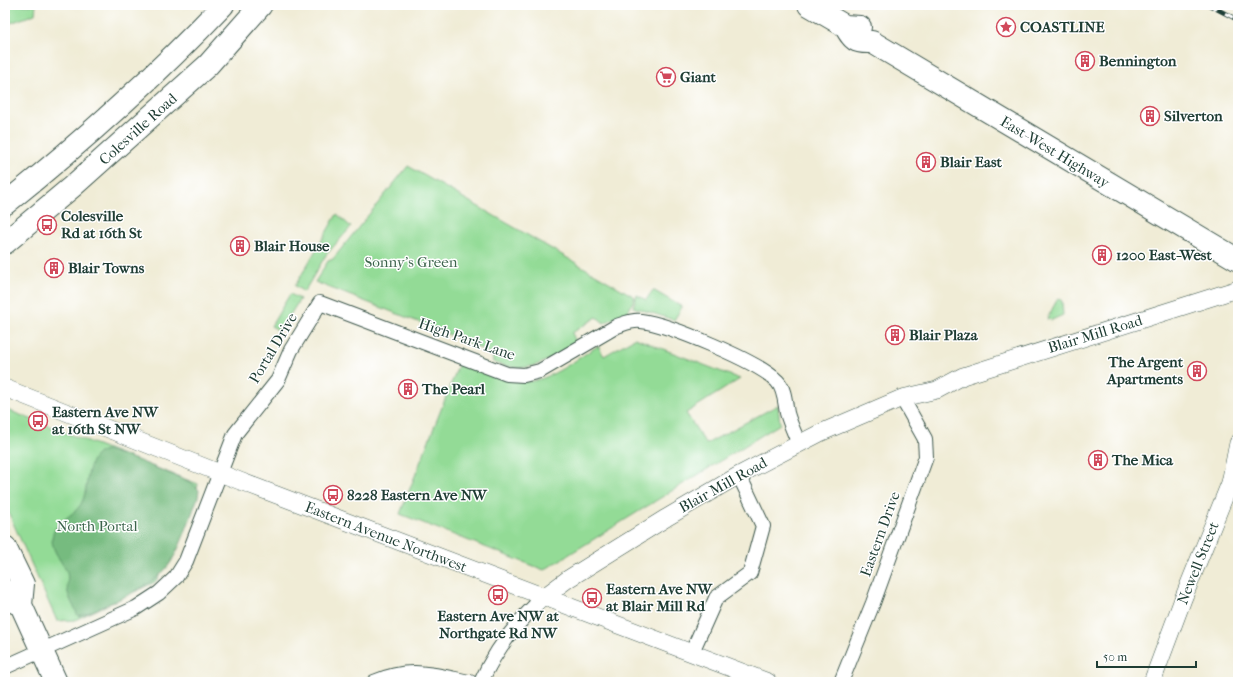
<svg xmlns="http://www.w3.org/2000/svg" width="1243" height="687" font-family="'IM FELL French Canon',serif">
  <rect width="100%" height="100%" fill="#fff"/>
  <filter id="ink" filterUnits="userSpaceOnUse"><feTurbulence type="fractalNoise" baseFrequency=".025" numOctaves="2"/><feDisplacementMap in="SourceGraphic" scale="8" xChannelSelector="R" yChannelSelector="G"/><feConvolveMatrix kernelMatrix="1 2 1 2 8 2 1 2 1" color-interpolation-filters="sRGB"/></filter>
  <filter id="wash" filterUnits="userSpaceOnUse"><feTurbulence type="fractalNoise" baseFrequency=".012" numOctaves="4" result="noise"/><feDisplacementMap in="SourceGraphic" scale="16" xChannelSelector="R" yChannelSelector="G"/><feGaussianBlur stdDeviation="0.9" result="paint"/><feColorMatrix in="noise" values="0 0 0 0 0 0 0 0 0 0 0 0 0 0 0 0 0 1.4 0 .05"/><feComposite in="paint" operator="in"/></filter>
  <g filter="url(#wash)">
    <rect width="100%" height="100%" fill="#f0ecd6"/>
    <!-- green -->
    <path fill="#93db96" stroke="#598c65" d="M 5,5 L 36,5 L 35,14 L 5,25 Z
      M 408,166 L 635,297 L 628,312 L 604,323 L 597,317 L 572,333 L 576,342 C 547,362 528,376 493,362 L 492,354 L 439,330 L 315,282 L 328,261 L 333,259 Z
      M 337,214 L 351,227 L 326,255 L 304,292 L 295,286 Z
      M 653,290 L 682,307 L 674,320 L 633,307 L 637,295 L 646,300 Z
      M 290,294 L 300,299 L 280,331 L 271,326 Z
      M 1058,298 L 1062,301 L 1063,315 L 1052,320 L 1047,319 Z
      M 635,338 L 740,379 L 686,413 L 706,444 L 778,405 L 780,424 L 544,570 L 400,514 L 460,361 C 478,368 497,377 515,381 C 544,387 574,360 598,346 L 604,356 Z
      M 5,409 L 198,484 L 194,506 L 173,556 L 155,582 L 75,620 L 57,621 L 5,505 Z"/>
    <!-- forest -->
    <path fill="#76bb7f" stroke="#4a7c5a" d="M 106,450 L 137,460 L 192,483 L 199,490 L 198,497 C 190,518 183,542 171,562 C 155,587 114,601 88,613 L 78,616 C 75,608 70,601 68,593 C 66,587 69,578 67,572 C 62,562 52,551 52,539 C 53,521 76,516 82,502 C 90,485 84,455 106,450 Z"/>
  </g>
  <g filter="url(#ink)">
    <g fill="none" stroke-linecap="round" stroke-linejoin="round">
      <!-- minor casing -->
      <g stroke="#3e574c" stroke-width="16">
        <path id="minor" d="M 692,652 L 716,598 L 750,573 L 763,526 L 739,475
          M 5,667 L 136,608 L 159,593 L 176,577 L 186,561 L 235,434 L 278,380 L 291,350 L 320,303 L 507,374 L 524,375 L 540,371 L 617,326 C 626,323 632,320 641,321 C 668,324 759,362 777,381 C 785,389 785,403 787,413 C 790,424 795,434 799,444
          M 374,682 C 411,666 433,675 470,682
          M 481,682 C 495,650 518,621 544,597
          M 841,682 L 873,603 L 926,457 L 925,439 L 902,398"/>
      </g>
      <!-- tertiary casing -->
      <g stroke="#3e574c" stroke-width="18">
        <path id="tertiary" d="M 5,388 L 240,481 L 768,682
          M 544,597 L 568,579 L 666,518 L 739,475 L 820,433 L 902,398 L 937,390 L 963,376 L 1238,289
          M 1152,682 L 1183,599 L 1230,483 L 1238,443"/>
      </g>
      <!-- primary casing -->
      <g stroke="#3e574c" stroke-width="24">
        <path id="primary" d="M 809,5 L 845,26 L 860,27
          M 845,26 C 853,40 855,43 872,42 L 1238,260
          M 5,204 C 82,142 155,77 223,5
          M 5,243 L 73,186 L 208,65 L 261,5
          M 5,547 L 23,584 L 21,605 L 56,682
          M 5,591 L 8,599 L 21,605"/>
      </g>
      <!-- minor -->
      <use href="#minor" stroke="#fff" stroke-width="14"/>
      <!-- tertiary -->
      <use href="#tertiary" stroke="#fff" stroke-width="17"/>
      <!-- primary -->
      <use href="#primary" stroke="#fff" stroke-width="22"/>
      <!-- rail casing -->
      <g stroke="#1f3d34" stroke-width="4.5">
        <path id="rail" d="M 1209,5 L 1238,20
          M 1232,5 L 1238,8"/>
      </g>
      <!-- rail -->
      <use href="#rail" stroke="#fff" stroke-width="3" stroke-dasharray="9" stroke-linecap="butt"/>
    </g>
  </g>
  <!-- icons -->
  <defs>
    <g id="sight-ring" transform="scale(1)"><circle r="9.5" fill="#fff" stroke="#d1495b" stroke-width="1.5"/><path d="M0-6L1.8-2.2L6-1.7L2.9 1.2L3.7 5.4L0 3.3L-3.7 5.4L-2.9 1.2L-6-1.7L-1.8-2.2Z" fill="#d1495b"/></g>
    <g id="building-ring" transform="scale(1)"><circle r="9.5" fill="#fff" stroke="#d1495b" stroke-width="1.5"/><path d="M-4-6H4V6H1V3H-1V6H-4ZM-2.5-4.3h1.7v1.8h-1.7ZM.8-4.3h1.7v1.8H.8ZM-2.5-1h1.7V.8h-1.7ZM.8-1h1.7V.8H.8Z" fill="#d1495b"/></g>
    <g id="supermarket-ring" transform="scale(1)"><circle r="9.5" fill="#fff" stroke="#d1495b" stroke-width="1.5"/><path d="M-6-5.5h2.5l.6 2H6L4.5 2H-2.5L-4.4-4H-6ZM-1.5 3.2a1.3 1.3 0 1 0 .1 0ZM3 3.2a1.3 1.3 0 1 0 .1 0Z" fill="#d1495b"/></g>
    <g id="bus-ring" transform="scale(1)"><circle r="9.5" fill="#fff" stroke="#d1495b" stroke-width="1.5"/><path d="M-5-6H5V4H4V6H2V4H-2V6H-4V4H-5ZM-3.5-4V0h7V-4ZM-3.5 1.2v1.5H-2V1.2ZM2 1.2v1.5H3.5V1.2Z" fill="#d1495b"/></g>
  </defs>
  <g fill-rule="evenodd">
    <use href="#sight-ring" x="1006" y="27"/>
    <use href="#building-ring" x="1085" y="61"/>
    <use href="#supermarket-ring" x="666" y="77"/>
    <use href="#building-ring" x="1150" y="116"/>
    <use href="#building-ring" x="926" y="162"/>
    <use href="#bus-ring" x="47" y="225"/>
    <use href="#building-ring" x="240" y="246"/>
    <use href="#building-ring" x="1102" y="255"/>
    <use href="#building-ring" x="54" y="268"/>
    <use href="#building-ring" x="895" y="335"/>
    <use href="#building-ring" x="1197" y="371"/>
    <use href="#building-ring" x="408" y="389"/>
    <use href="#bus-ring" x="38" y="421"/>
    <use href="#building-ring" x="1098" y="460"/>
    <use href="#bus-ring" x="333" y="495"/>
    <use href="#bus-ring" x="498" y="595"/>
    <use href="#bus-ring" x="592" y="598"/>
  </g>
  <g text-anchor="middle" stroke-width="3" stroke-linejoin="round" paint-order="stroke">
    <!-- poi labels -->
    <g font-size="15" font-weight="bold" fill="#1f3d34" stroke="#fff" text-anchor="start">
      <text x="1020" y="32">COASTLINE</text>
      <text x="1099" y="66">Bennington</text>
      <text x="680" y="82">Giant</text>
      <text x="1164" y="121">Silverton</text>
      <text x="940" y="167">Blair East</text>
      <text x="61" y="221">Colesville<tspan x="61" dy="17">Rd at 16th St</tspan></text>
      <text x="254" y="251">Blair House</text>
      <text x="1116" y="260">1200 East-West</text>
      <text x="68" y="273">Blair Towns</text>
      <text x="909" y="340">Blair Plaza</text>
      <text x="1183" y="367" text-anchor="end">The Argent<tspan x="1183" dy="17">Apartments</tspan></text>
      <text x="422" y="394">The Pearl</text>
      <text x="52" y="417">Eastern Ave NW<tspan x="52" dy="17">at 16th St NW</tspan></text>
      <text x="1112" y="465">The Mica</text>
      <text x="347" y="500">8228 Eastern Ave NW</text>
      <text x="606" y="594">Eastern Ave NW<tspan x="606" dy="17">at Blair Mill Rd</tspan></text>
      <text x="498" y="621" text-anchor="middle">Eastern Ave NW at<tspan x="498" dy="17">Northgate Rd NW</tspan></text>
    </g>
    <!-- street labels -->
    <g font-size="15" fill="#1f3d34" stroke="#fff">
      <text transform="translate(138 129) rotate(-42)" y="5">Colesville Road</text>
      <text transform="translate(1055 152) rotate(31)" y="5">East-West Highway</text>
      <text transform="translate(1095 334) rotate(-17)" y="5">Blair Mill Road</text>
      <text transform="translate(467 339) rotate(19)" y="5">High Park Lane</text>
      <text transform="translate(273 348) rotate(-59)" y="5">Portal Drive</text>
      <text transform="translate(723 485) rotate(-29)" y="5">Blair Mill Road</text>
      <text transform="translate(880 534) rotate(-70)" y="5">Eastern Drive</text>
      <text transform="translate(386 537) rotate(21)" y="5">Eastern Avenue Northwest</text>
      <text transform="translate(1198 563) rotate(-68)" y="5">Newell Street</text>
    </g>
    <!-- park labels -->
    <g font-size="15" fill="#3c644c" stroke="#fff">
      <text x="411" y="267">Sonny's Green</text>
      <text x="97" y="531">North Portal</text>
    </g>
  </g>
  <!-- margin -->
  <rect width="1243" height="687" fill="none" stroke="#fff" stroke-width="20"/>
  <!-- scale -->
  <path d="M1097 661v6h99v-6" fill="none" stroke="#1f3d34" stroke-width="2"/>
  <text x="1103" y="661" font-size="12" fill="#1f3d34" stroke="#ffffff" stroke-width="3" paint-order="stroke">50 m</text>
</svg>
